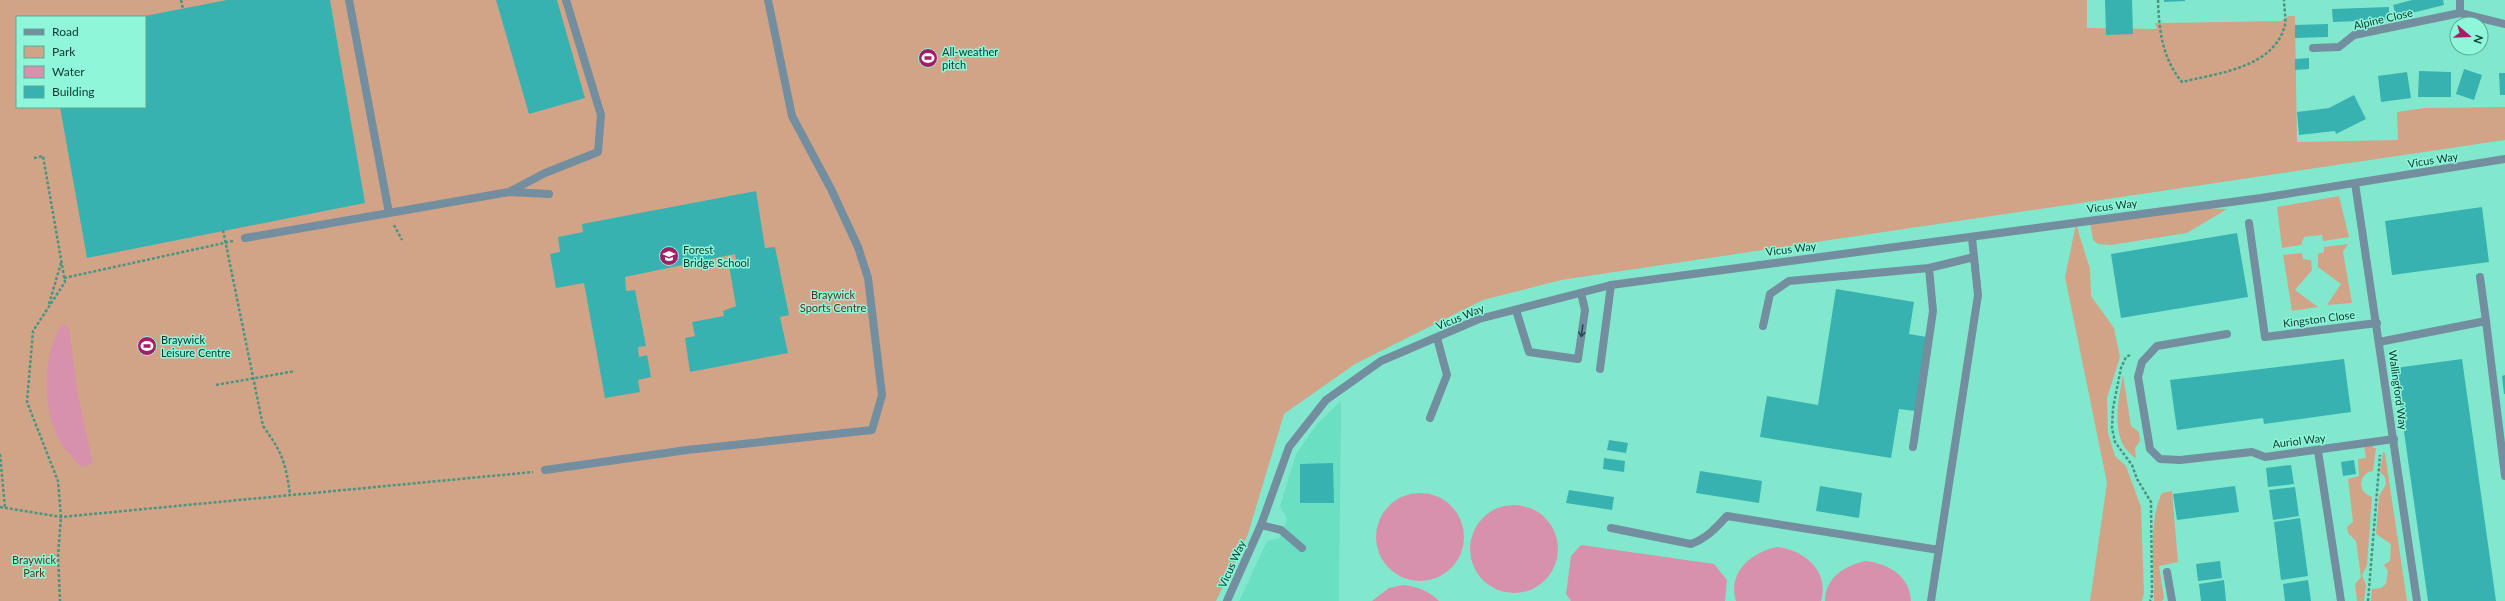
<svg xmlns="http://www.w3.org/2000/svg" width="2505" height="601" font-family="Lato,sans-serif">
  <rect width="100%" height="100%" fill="#82e8cd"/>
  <!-- built -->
  <path fill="#6bdfc2" d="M 1341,401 L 1339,601 L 1239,601 L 1267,541 L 1280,538 L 1287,519 L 1280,506 L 1296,454 L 1317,424 Z"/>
  <!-- green -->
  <path fill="#d1a488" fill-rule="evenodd" d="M 0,0 L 2087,0 L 2087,28 L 2157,29 L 2155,23 L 2162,23 L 2281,21 L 2289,16 L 2295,16 L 2297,142 L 2398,140 L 2397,112 L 2424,108 L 2505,107 L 2505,140 L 1561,280 L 1483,300 L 1355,364 L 1284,414 L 1248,534 L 1216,601 L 0,601 ZM 17,17 L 145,17 L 145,107 L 17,107 Z
    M 2339,196 L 2349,237 L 2323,241 L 2322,235 L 2304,237 L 2301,245 L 2282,248 L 2277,207 Z
    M 2200,208 L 2227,209 L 2187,233 L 2111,245 L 2098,244 L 2093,240 L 2090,222 Z
    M 2076,224 L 2090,269 L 2091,296 L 2114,328 L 2120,357 L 2107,398 L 2108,433 L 2115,456 L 2126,466 L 2141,507 L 2144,593 L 2142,601 L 2090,601 L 2107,483 L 2065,277 Z
    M 2348,244 L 2343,252 L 2352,303 L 2327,305 L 2341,284 L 2318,267 L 2318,254 L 2324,252 L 2324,247 Z
    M 2302,253 L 2303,259 L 2311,260 L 2312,270 L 2295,290 L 2318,307 L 2292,311 L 2283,255 Z
    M 2123,375 L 2131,426 L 2139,432 L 2140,441 L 2135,448 L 2136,459 C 2133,456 2128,452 2125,448 C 2112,428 2119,396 2123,375 Z
    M 2373,444 L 2373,448 L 2376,448 L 2373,471 C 2358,473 2357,493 2372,497 L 2367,565 L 2362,575 L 2366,585 L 2364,601 L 2357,601 L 2355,584 L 2361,577 L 2356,541 L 2348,533 L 2347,527 L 2353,522 L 2348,479 L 2359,476 L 2358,459 L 2366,458 L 2364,446 Z
    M 2383,452 L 2385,453 L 2407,601 L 2371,601 L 2372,589 L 2381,588 L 2386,584 L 2388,571 L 2384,565 L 2390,561 L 2391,544 L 2376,534 L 2379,496 L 2386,484 L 2385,477 L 2380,472 Z
    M 2172,491 L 2178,562 L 2159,566 L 2164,598 L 2162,601 L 2154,601 C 2154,570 2148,520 2162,493 Z"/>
  <!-- water -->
  <path fill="#d791ad" d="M 62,324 L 69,328 L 78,396 L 93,464 L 81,467 C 74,459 64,450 59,440 C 42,409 42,353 62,324 Z
    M1376 537a44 44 0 1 1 88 0a44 44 0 1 1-88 0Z
    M1470 549a44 44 0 1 1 88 0a44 44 0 1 1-88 0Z
    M 1581,545 L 1714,564 L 1727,580 L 1725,601 L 1571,601 L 1566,594 L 1571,556 Z
    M 1777,547 C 1804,550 1830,571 1821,601 L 1736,601 C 1727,572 1752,552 1777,547 Z
    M 1866,561 C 1889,564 1910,576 1911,601 L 1825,601 C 1825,577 1846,565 1866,561 Z
    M 1403,585 C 1418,587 1428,590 1439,601 L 1372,601 L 1389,588 Z"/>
  <!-- building -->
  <path fill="#37b2b1" d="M 227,0 L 330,0 L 365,203 L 87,258 L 60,107 L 145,107 L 145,16 Z
    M 496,0 L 557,0 L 585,98 L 529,114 Z
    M 2105,0 L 2132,0 L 2133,34 L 2106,35 Z
    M 2164,0 L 2185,0 L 2185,1 L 2164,2 Z
    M 2412,0 L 2443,0 L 2444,5 L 2396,17 L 2393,5 Z
    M 2389,7 L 2389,20 L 2333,22 L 2332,9 Z
    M 2328,24 L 2328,37 L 2295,38 L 2295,25 Z
    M 2309,58 L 2309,69 L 2295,70 L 2295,59 Z
    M 2464,69 L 2482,75 L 2474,100 L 2456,94 Z
    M 2419,71 L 2451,72 L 2451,97 L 2418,97 Z
    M 2407,72 L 2411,98 L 2381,102 L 2378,76 Z
    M 2499,73 L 2505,73 L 2505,95 L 2500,95 Z
    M 2354,95 L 2366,119 L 2336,134 L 2335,131 L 2299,135 L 2297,112 L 2329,108 Z
    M 756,191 L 765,248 L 775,247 L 789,315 L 780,317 L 788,353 L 690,372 L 685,338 L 695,336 L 692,322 L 724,316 L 723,311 L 736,306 L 729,265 L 737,264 L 735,254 L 625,277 L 626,291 L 635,290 L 646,346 L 638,347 L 639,357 L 647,355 L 651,377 L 638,380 L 640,392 L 605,398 L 584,283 L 556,288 L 550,254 L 560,252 L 558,237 L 583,232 L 582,224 Z
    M 2482,207 L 2489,262 L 2392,275 L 2385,221 Z
    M 2237,233 L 2248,297 L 2121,318 L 2111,254 Z
    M 1836,289 L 1914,302 L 1909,334 L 1927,337 L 1915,411 L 1899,409 L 1891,458 L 1760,437 L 1767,396 L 1818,405 Z
    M 2344,359 L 2351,412 L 2264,424 L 2263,418 L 2177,430 L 2170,380 Z
    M 2462,359 L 2496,601 L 2428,601 L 2395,368 Z
    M 2505,375 L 2505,394 L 2504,394 L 2502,376 Z
    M 1609,440 L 1628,443 L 1626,453 L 1607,450 Z
    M 1604,458 L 1625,461 L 1624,472 L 1603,469 Z
    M 2354,460 L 2356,474 L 2343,476 L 2341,462 Z
    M 1333,463 L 1334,503 L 1300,503 L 1300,464 Z
    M 2291,465 L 2294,484 L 2268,487 L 2266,468 Z
    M 1700,471 L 1762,481 L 1759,503 L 1696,493 Z
    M 1820,486 L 1862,493 L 1859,518 L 1816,511 Z
    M 2235,486 L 2239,512 L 2177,520 L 2173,494 Z
    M 2295,487 L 2299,516 L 2273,520 L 2269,490 Z
    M 1569,490 L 1614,497 L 1612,510 L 1566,503 Z
    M 2300,518 L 2308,576 L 2281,580 L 2274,522 Z
    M 2220,561 L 2222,578 L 2198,581 L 2196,564 Z
    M 2224,580 L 2226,601 L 2201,601 L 2199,584 Z
    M 2308,580 L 2311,601 L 2285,601 L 2283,584 Z"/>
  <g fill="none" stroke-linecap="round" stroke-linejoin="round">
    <!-- path -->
    <path stroke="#499582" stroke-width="2.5" stroke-dasharray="3 2" stroke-linecap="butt" d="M 181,0 L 183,9
      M 2158,0 C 2159,30 2162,58 2182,82 C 2218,73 2274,68 2285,25 C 2286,18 2284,7 2284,0
      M 34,158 L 43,156 L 65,282 L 33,331 L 27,402 L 58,481 L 61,517 L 58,556 L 60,601
      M 394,225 L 402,240
      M 223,230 L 263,426 C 282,452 286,463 290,495
      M 64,278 L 233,241
      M 49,304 L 61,263
      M 2130,355 L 2126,357 L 2121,368 L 2113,408 L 2112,428 L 2115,442 L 2132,465 L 2137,479 L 2151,502 L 2152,595 L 2150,601
      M 216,385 L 295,371
      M 0,454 L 5,508
      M 0,507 L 61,517 L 533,472
      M 2368,601 L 2380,455"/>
    <!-- lane -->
    <path stroke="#728e9f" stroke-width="8" d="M 349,0 L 389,213 L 509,192 L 549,194
      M 2460,0 L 2460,13
      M 2313,48 L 2339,47 L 2354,35 L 2460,13 L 2505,24
      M 509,192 L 545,173 L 598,152 L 601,115 L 566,0
      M 2249,223 L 2265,337
      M 245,238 L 389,213
      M 2480,277 L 2486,321
      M 1516,310 L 1529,352 L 1578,359 L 1585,310 L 1581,293
      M 1763,326 L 1770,294 L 1789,281 L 1929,268 L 1974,257
      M 2379,342 L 2486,321 L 2505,476
      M 1600,369 L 1611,285
      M 1430,418 L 1447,375 L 1437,338
      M 1913,447 L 1933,311 L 1929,268
      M 545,470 L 687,450 L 872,430 L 882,395 L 868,278 L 858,247 L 831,189 L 792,116 L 768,0
      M 1261,525 L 1281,530 L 1302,548
      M 1611,528 L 1691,544 C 1707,538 1716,528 1727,516 L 1939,550
      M 1931,601 L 1978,295 L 1972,238"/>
    <!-- street -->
    <path stroke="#728e9f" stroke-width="8" d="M 2355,183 L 2417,601
      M 2227,334 L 2157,346 L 2142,362 L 2138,377 L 2150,449 L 2160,459 L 2180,460 L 2252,452 L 2265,457 L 2394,439
      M 2265,337 L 2377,323
      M 2318,451 L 2341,601
      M 2167,572 L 2172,601
      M 1227,601 L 1261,525 L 1289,447 L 1326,400 L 1381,361 L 1479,319 L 1611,285 L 2261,198 L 2505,159"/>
  </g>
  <!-- one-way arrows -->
  <defs><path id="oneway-shaft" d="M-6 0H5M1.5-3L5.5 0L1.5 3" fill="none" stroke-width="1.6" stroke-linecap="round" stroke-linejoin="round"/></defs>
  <use stroke="#244e4b" href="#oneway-shaft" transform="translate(1582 331) rotate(98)"/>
  <!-- icons -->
  <defs>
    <g id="stadium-disc" transform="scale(1)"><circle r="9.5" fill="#a51d66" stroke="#8ff6da"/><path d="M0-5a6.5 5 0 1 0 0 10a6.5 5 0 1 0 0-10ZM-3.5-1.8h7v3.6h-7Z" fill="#fff"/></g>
    <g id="school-disc" transform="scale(1)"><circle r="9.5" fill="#a51d66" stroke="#8ff6da"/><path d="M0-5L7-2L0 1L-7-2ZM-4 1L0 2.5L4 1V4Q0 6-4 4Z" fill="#fff"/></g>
  </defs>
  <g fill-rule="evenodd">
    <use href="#stadium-disc" x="928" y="58"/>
    <use href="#school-disc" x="669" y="256"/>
    <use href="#stadium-disc" x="147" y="346"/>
  </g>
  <g text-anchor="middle" stroke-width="3" stroke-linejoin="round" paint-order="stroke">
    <!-- street labels -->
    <g font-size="11" fill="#0a392f" stroke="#8ff6da">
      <text transform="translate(2383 19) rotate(-13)" y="4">Alpine Close</text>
      <text transform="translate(2433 160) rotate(-9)" y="4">Vicus Way</text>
      <text transform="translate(2112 206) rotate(-7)" y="4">Vicus Way</text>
      <text transform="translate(1791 249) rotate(-7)" y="4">Vicus Way</text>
      <text transform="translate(1460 317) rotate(-22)" y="4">Vicus Way</text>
      <text transform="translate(2319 319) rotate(-7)" y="4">Kingston Close</text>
      <text transform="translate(2398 390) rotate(82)" y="4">Wallingford Way</text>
      <text transform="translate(2299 441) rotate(-7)" y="4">Auriol Way</text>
      <text transform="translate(1232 564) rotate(-66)" y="4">Vicus Way</text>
    </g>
    <!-- poi labels -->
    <g font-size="11" fill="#0a392f" stroke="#8ff6da" text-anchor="start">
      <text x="942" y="56">All-weather<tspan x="942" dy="13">pitch</tspan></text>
      <text x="683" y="254">Forest<tspan x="683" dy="13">Bridge School</tspan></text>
      <text x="161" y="344">Braywick<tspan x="161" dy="13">Leisure Centre</tspan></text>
    </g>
    <!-- park labels -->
    <g font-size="11" fill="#5c3315" stroke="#8ff6da">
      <text x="833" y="299">Braywick<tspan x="833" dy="13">Sports Centre</tspan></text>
      <text x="34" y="564">Braywick<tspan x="34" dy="13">Park</tspan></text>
    </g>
  </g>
  <!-- legend -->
  <rect x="16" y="16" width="130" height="92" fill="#8ff6da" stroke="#5aaa96"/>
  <rect x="24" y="29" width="20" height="6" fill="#728e9f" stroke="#5aaa96"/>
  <text x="52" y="36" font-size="12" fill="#0a392f">Road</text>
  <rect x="24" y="46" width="20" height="12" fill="#d1a488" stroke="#5aaa96"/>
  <text x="52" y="56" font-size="12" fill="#0a392f">Park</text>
  <rect x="24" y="66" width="20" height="12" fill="#d791ad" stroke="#5aaa96"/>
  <text x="52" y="76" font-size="12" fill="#0a392f">Water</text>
  <rect x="24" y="86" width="20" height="12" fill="#37b2b1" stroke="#5aaa96"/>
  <text x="52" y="96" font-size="12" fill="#0a392f">Building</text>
  <!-- north arrow -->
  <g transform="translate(2469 36) rotate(109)"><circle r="19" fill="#8ff6da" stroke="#5aaa96"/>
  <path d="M0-3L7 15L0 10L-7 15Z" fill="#a51d66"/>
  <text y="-6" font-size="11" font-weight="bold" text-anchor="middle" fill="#0a392f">N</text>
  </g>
</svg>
